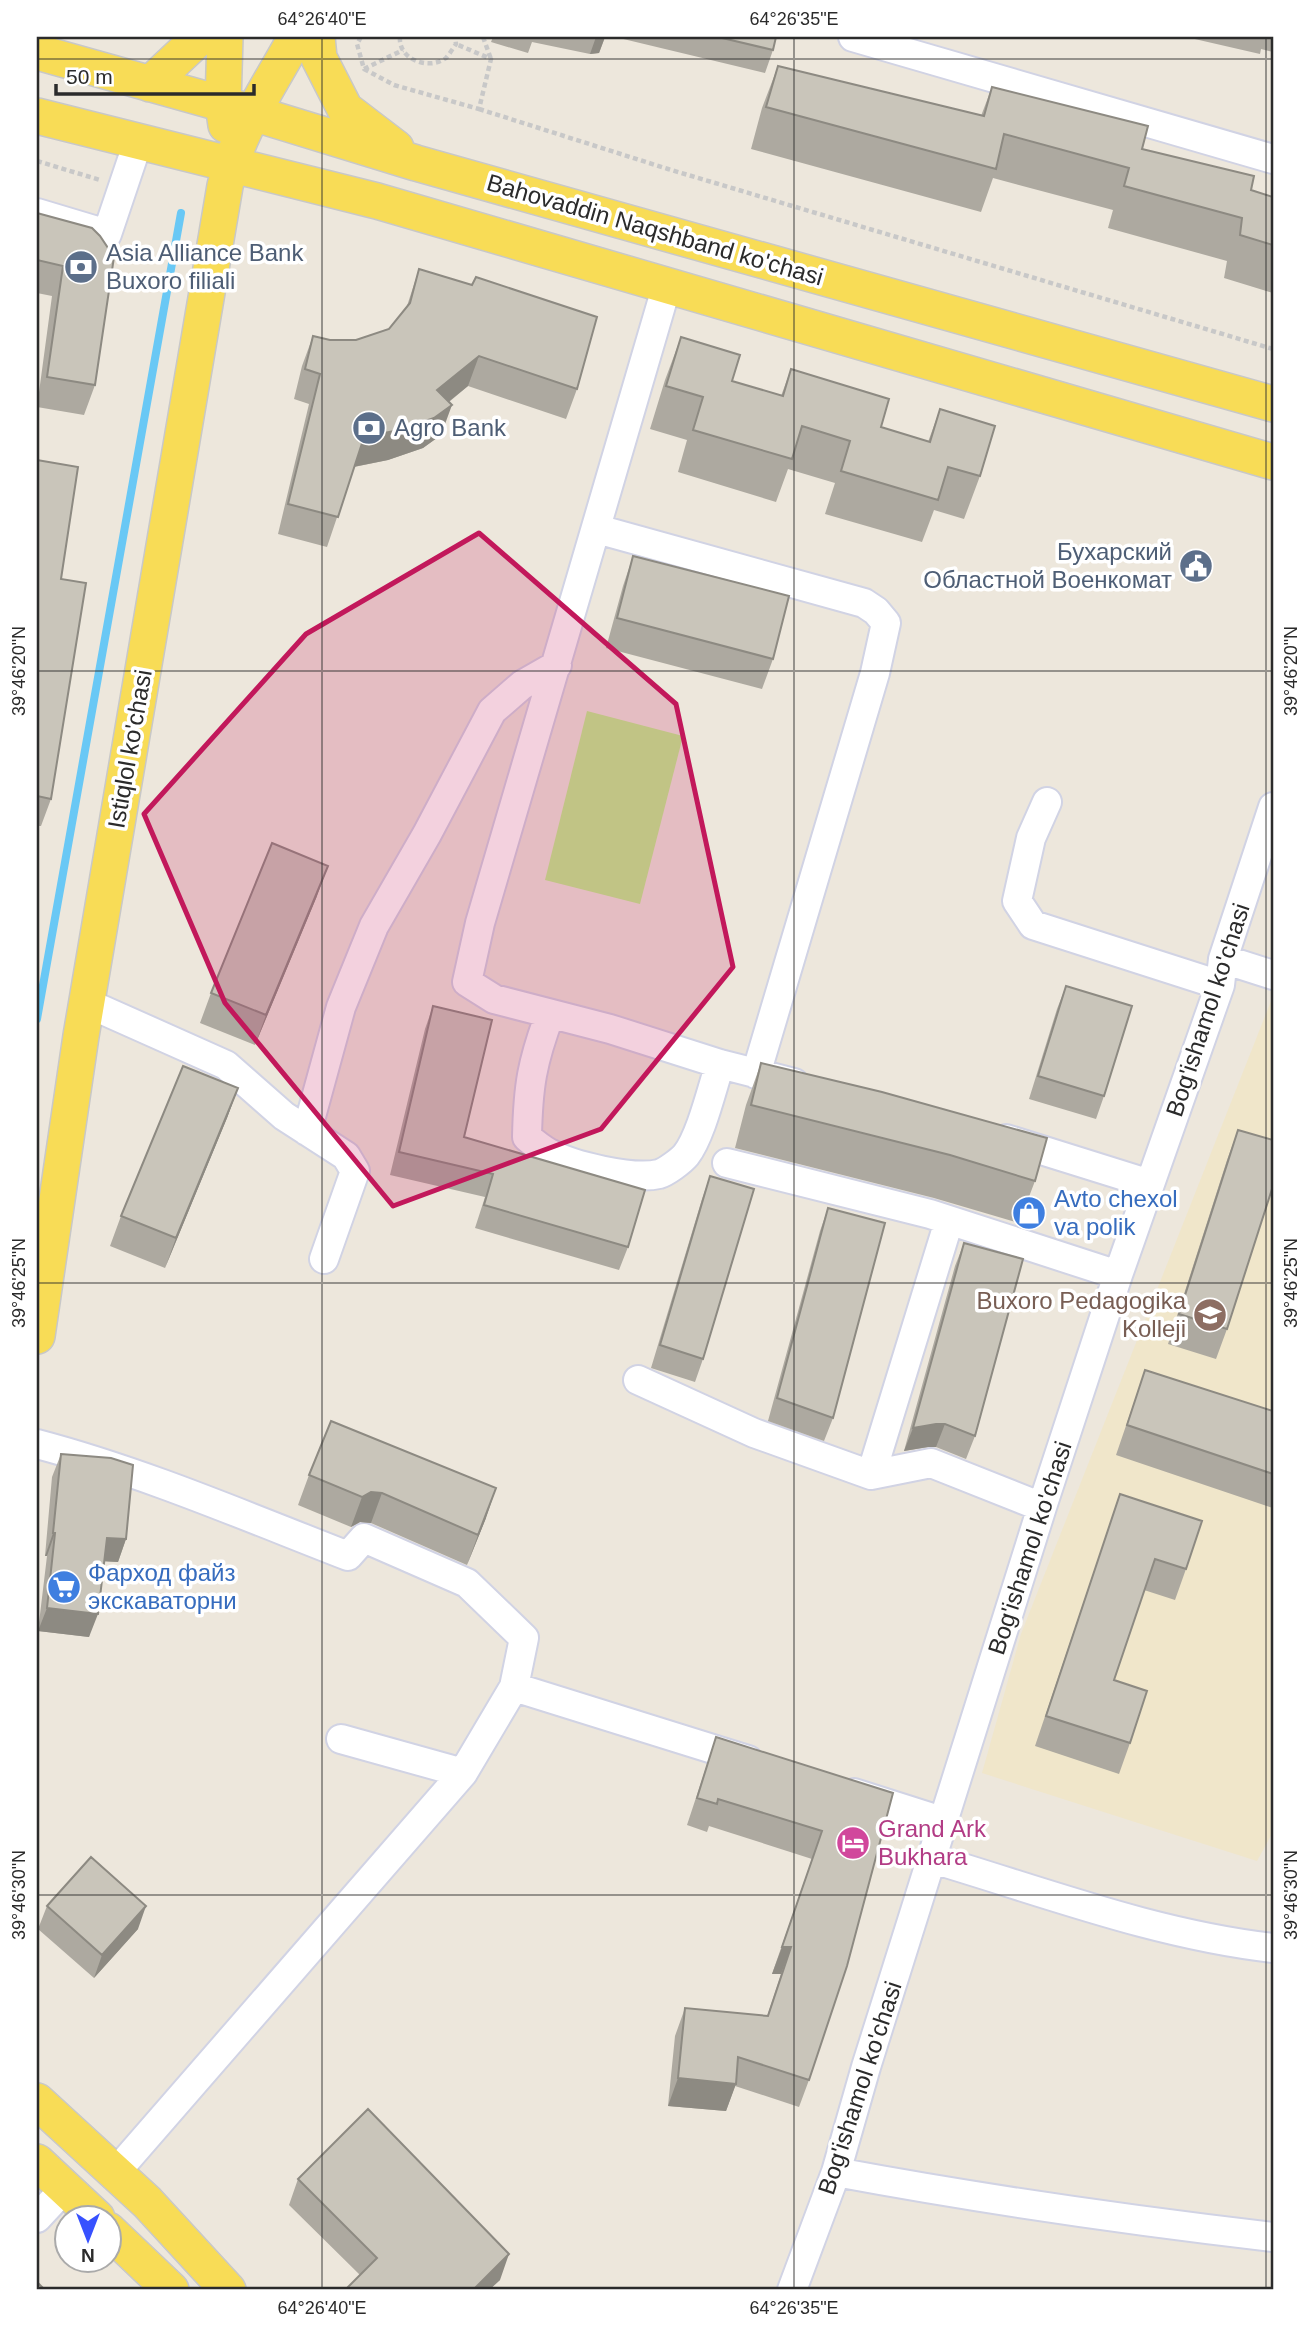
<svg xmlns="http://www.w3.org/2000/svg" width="1310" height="2327" font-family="Helvetica,sans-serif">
  <rect width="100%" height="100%" fill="#ede7dc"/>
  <!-- education -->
  <path fill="#f0e6ca" d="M 1273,996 L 1273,1832 L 1257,1861 L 982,1773 L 1021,1634 Z"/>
  <!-- pitch -->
  <path fill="#c1ef90" d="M 587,711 L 683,736 L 640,904 L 545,880 Z"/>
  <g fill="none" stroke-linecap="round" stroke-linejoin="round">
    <!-- stream -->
    <path stroke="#69c8f5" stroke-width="8" d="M 37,1019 L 181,213"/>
    <!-- minor casing -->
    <g stroke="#d1d3e4" stroke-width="32">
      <path id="minor" d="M 853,37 L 1273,159
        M 37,213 L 107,234 L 138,142
        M 667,285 L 480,923 L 467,982 L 494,999 L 610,1029 L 720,1064 L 794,1083
        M 597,529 L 864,603 L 876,611 L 886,623 L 875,673 L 756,1074
        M 1047,802 L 1031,838 L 1017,901 L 1033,925 L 1220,985
        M 1223,959 L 1273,975
        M 87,1003 L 226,1065 L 284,1116 L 346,1156 L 355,1171 L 324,1259
        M 550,1014 C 532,1062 528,1086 527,1137 C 534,1143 541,1149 549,1153 C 572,1166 633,1180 659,1174 C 666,1172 681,1161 686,1155 C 701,1136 712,1088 720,1064
        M 307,1131 L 341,1007 L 374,926 L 427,834 L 492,711 L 522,685 L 557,665
        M 1006,1139 L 1150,1184
        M 727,1163 L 930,1214 L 1118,1275
        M 638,1380 L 754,1433 L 871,1475 L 931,1463 L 1042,1507
        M 37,1444 C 143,1472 245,1516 348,1556 L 364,1538 L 467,1583 L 524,1638 L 514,1687
        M 871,1475 L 949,1221
        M 341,1739 L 463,1773 L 514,1687 L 748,1760
        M 854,1793 L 945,1822
        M 933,1859 C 1044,1892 1157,1935 1273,1948
        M 836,2172 C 981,2199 1127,2220 1273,2237
        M 115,2173 L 463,1773
        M 37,2218 L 65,2188
        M 792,2290 L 836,2172 L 866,2067 L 1042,1507 L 1118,1275 L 1220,985 L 1223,959 L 1273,807"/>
    </g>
    <!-- major casing -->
    <g stroke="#c8c8c8" stroke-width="38">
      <path id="major" d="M 225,37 L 223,104 L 226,125
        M 317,37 L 319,58 L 345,109 L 396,148
        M 37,52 L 223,104 L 416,163 L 1273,404
        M 150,84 L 200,37
        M 37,116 L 377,201 L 1273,462
        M 37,1336 L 81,1036 L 225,186 C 237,131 270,85 296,37
        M 37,2101 L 147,2202 L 228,2290
        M 37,2162 L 97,2218
        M 108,2230 L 171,2290"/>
    </g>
    <!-- path -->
    <path stroke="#c8c8c8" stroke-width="4.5" stroke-dasharray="5 3.5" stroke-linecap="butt" d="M 361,37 L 357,44 L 364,69 L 394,85 L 479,109 L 491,59 L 456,44
      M 400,37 C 398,59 428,71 446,58 C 449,55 453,48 456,44 L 455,37
      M 483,37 L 491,59
      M 364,69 L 403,50
      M 479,109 L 668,169 L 1273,349
      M 37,161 L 100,180"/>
    <!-- minor -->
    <use href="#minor" stroke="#fff" stroke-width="28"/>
    <!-- major -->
    <use href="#major" stroke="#f8dc56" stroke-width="35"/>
  </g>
  <!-- wall -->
  <path fill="#ada9a0" d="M 493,37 L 605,37 L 599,53 L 590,54 L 532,42 L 528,53 L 491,42 Z
    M 615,37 L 776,37 L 773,50 L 765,73 Z
    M 1186,37 L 1273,37 L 1273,52 L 1261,49 L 1260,54 Z
    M 778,66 L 981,116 L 992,87 L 1142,149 L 1251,190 L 1273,197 L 1273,293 L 1224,278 L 1227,261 L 1108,228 L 1113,210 L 993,178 L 981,212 L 751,149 L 762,108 Z
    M 37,213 L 92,228 L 95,385 L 84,415 L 37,407 L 52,296 L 37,293 Z
    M 419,269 L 577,389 L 566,419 L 468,386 L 449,402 L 441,435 L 423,448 L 388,460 L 354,467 L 327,547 L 278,534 L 309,404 L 294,399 L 302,366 L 313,336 L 330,340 L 356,340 L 389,329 L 406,309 Z
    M 681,337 L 732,381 L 781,396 L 791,369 L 881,427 L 928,442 L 940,409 L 980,476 L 964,519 L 934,510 L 922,542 L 825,514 L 835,483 L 788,469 L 776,502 L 678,472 L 687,440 L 650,429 L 665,380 Z
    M 37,460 L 61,579 L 51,799 L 41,826 L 37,826 Z
    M 633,556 L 773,659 L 762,689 L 606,648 L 623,586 Z
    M 317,896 L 255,1045 L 200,1023 L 211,993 Z
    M 1066,986 L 1104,1096 L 1096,1119 L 1029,1099 L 1057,1009 Z
    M 433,1006 L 464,1137 L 628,1247 L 619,1270 L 475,1228 L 485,1197 L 390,1175 L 425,1029 Z
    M 761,1063 L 1035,1181 L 1019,1223 L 934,1198 L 735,1148 L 746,1105 Z
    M 238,1088 L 227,1118 L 165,1268 L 110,1246 L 121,1216 Z
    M 1238,1130 L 1227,1329 L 1216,1359 L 1168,1344 L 1227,1160 Z
    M 710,1176 L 703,1359 L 695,1382 L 651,1368 L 702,1199 Z
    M 828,1208 L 833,1418 L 824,1441 L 768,1421 L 820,1231 Z
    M 964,1243 L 975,1436 L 966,1459 L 936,1447 L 928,1447 L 904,1451 L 955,1266 Z
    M 1145,1370 L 1273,1411 L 1273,1508 L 1116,1455 Z
    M 61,1454 L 126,1539 L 118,1562 L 104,1561 L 89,1637 L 38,1631 L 47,1556 L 45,1556 L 52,1477 Z
    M 309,1475 L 486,1518 L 467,1565 L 371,1523 L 360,1522 L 351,1527 L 298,1505 Z
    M 1120,1494 L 1186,1569 L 1175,1600 L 1144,1590 L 1114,1680 L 1130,1743 L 1119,1774 L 1035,1746 Z
    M 716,1737 L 893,1793 L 809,2080 L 799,2107 L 735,2086 L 726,2111 L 668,2106 L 675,2036 L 685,2008 L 767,2016 L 781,1974 L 772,1974 L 812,1859 L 709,1826 L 707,1832 L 687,1825 Z
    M 47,1906 L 138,1929 L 94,1978 L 38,1929 Z
    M 298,2179 L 500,2280 L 489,2290 L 347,2290 L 348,2287 L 360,2275 L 289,2205 Z"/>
  <!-- shaded-wall -->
  <path fill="#8d8a82" d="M 596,37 L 605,37 L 599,53 L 590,54 Z
    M 479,356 L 468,386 L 426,420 L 437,390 Z
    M 452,405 L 441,435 L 423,448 L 388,460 L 353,467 L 364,437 Z
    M 328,866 L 317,896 L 255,1045 L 266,1015 Z
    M 238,1088 L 227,1118 L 165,1268 L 176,1238 Z
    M 936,1424 L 945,1424 L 936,1447 L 928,1447 L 904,1451 L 913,1428 Z
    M 496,1488 L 486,1518 L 467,1565 L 478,1535 Z
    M 371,1492 L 382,1493 L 371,1523 L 360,1522 L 351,1527 L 362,1497 Z
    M 53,1533 L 55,1533 L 47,1556 L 45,1556 Z
    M 107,1538 L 126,1539 L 118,1562 L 98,1561 Z
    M 47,1608 L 98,1614 L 89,1637 L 38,1631 Z
    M 146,1906 L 138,1929 L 94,1978 L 102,1955 Z
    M 782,1947 L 791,1947 L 781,1974 L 772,1974 Z
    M 678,2078 L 736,2084 L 726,2111 L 668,2106 Z
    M 509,2254 L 500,2280 L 489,2290 L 473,2290 Z"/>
  <!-- building -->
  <path fill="#c9c5ba" stroke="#8d8a82" stroke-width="2" d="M 718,37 L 776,37 L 773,50 Z
    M 778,66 L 984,116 L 992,87 L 1148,126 L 1142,149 L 1254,176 L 1251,190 L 1273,197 L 1273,245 L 1240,235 L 1242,218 L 1124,186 L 1129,168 L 1004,134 L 996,169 L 766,107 Z
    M 37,213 L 92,228 L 100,236 L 114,257 L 95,385 L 47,377 L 63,266 L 37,260 Z
    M 419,269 L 472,285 L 476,277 L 597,317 L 577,389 L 479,356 L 437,390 L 452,405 L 434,418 L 399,430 L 364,437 L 338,517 L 288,504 L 320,374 L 305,369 L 313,336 L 330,340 L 356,340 L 389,329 L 410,303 Z
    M 681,337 L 740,355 L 732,381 L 783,396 L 791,369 L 889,399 L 881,427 L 930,442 L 940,409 L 995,426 L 980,476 L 948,467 L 938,500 L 841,471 L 850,441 L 802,426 L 792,459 L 693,430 L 703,397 L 666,386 Z
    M 37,460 L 78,467 L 61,579 L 86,583 L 51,799 L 37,796 Z
    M 633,556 L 789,596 L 773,659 L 617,618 Z
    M 272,843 L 328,866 L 266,1015 L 211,993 Z
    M 1066,986 L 1132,1006 L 1104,1096 L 1038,1076 Z
    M 433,1006 L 492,1020 L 464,1137 L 645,1190 L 628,1247 L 484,1205 L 493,1174 L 399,1152 Z
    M 761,1063 L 882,1092 L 1047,1138 L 1035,1181 L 950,1155 L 751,1105 Z
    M 183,1066 L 238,1088 L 176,1238 L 121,1216 Z
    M 1238,1130 L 1273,1140 L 1273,1186 L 1227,1329 L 1179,1314 Z
    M 710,1176 L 754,1189 L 703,1359 L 660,1345 Z
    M 828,1208 L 885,1223 L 833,1418 L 777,1398 Z
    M 964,1243 L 1023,1259 L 975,1436 L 945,1424 L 936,1424 L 913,1428 Z
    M 1145,1370 L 1273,1411 L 1273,1474 L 1127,1425 Z
    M 331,1421 L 496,1488 L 478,1535 L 382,1493 L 371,1492 L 362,1497 L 309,1475 Z
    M 61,1454 L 111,1458 L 133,1465 L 126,1539 L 107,1538 L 98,1614 L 47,1608 L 55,1533 L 53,1533 Z
    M 1120,1494 L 1202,1521 L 1186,1569 L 1155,1559 L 1114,1680 L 1147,1691 L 1130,1743 L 1046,1716 Z
    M 716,1737 L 893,1793 L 847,1966 L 809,2080 L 738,2057 L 736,2084 L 678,2078 L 685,2008 L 768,2016 L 791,1947 L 782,1947 L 822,1831 L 718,1799 L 717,1804 L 697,1798 Z
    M 91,1857 L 146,1906 L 102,1955 L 47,1906 Z
    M 368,2109 L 509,2254 L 473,2290 L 351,2290 L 348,2287 L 377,2258 L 298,2179 Z
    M 37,2282 L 45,2290 L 37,2290 Z"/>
  <!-- marked area -->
  <path fill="#c2185b" fill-opacity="0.2" stroke="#c2185b" stroke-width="5" stroke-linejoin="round" d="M 479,533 L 676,704 L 733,967 L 601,1129 L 393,1206 L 225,1003 L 144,814 L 306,634 Z"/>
  <!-- ticks -->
  <path fill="none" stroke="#2b2b2b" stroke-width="2" stroke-opacity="0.45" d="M 322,37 L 322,2290M 794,37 L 794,2290M 1266,37 L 1266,2290M 37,59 L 1273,59M 37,671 L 1273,671M 37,1283 L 1273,1283M 37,1895 L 1273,1895"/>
  <!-- icons -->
  <defs>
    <g id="bank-disc" transform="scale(1.75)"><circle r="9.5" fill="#5c6f8a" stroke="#fff"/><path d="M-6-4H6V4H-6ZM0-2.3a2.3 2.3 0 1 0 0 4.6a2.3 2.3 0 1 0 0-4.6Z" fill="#fff"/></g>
    <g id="civic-disc" transform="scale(1.75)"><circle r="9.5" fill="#5c6f8a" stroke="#fff"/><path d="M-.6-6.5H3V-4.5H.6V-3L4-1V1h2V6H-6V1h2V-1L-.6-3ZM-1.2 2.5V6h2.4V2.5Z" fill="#fff"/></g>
    <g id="shop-disc" transform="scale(1.75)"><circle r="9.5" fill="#3f7fe0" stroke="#fff"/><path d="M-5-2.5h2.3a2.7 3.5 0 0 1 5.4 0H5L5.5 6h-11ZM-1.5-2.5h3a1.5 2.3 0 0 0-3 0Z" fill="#fff"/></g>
    <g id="university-disc" transform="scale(1.75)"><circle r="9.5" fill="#8d6e63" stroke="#fff"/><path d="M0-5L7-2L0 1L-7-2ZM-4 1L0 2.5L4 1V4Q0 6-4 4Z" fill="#fff"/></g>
    <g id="supermarket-disc" transform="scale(1.75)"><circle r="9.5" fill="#3f7fe0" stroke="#fff"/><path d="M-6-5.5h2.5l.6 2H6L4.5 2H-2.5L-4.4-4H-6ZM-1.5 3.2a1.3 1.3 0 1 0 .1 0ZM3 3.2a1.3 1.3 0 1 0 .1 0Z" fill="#fff"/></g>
    <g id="hotel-disc" transform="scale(1.75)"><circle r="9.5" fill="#d1479c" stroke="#fff"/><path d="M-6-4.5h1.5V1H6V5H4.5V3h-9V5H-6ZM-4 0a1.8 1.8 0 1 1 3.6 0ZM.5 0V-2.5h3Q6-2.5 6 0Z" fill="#fff"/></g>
  </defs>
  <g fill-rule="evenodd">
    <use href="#bank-disc" x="81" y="267"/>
    <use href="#bank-disc" x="369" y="428"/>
    <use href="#civic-disc" x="1196" y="566"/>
    <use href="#shop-disc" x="1029" y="1213"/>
    <use href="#university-disc" x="1210" y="1315"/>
    <use href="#supermarket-disc" x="64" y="1587"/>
    <use href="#hotel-disc" x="853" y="1843"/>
  </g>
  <g text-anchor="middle" stroke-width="7" stroke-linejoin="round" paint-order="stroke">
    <!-- street labels -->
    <g font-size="24" fill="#2b2b2b" stroke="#fff">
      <text transform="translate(655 230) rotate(16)" y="8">Bahovaddin Naqshband ko'chasi</text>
      <text transform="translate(130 749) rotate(-80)" y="8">Istiqlol ko'chasi</text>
      <text transform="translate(1208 1010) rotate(-72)" y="8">Bog'ishamol ko'chasi</text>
      <text transform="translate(1030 1548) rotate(-72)" y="8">Bog'ishamol ko'chasi</text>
      <text transform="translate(860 2088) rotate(-72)" y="8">Bog'ishamol ko'chasi</text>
    </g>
    <!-- service labels -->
    <g font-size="24" fill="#4e5e75" stroke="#fff" text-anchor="start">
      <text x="106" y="261">Asia Alliance Bank<tspan x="106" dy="28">Buxoro filiali</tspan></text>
      <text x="394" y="436">Agro Bank</text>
      <text x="1172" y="560" text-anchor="end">Бухарский<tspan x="1172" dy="28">Областной Военкомат</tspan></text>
    </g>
    <!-- shop labels -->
    <g font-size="24" fill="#366cbe" stroke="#fff" text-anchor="start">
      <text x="1054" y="1207">Avto chexol<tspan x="1054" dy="28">va polik</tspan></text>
      <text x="88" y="1581">Фарход файз<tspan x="88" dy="28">экскаваторни</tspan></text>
    </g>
    <!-- education labels -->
    <g font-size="24" fill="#785e54" stroke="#fff" text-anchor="end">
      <text x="1186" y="1309">Buxoro Pedagogika<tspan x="1186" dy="28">Kolleji</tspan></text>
    </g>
    <!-- hotel labels -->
    <g font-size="24" fill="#b23c85" stroke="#fff" text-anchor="start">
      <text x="878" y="1837">Grand Ark<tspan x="878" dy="28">Bukhara</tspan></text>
    </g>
  </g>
  <!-- border -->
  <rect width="1310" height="2327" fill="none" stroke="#ffffff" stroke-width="77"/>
  <!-- north arrow -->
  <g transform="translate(88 2239) rotate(180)"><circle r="33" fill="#ffffff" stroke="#aaaaaa" stroke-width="2"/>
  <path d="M0-5L12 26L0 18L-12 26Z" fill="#3751ff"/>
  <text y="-10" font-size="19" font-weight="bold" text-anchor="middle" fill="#2b2b2b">N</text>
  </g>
  <!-- scale -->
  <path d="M56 84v10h198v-10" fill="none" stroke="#2b2b2b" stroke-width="3.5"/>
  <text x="66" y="84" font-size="21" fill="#2b2b2b" stroke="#ffffff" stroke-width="5" paint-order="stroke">50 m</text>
  <rect x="38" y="38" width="1234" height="2250" fill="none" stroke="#2b2b2b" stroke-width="2.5"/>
  <g font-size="18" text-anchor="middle" fill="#2b2b2b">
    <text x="322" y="25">64°26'40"E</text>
    <text x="794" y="25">64°26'35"E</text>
    <text transform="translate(1291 671) rotate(-90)" y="6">39°46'20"N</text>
    <text transform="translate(19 671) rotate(-90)" y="6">39°46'20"N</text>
    <text transform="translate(1291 1283) rotate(-90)" y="6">39°46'25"N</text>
    <text transform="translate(19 1283) rotate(-90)" y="6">39°46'25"N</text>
    <text transform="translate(1291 1895) rotate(-90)" y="6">39°46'30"N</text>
    <text transform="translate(19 1895) rotate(-90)" y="6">39°46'30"N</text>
    <text x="322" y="2314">64°26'40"E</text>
    <text x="794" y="2314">64°26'35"E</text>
  </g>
</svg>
